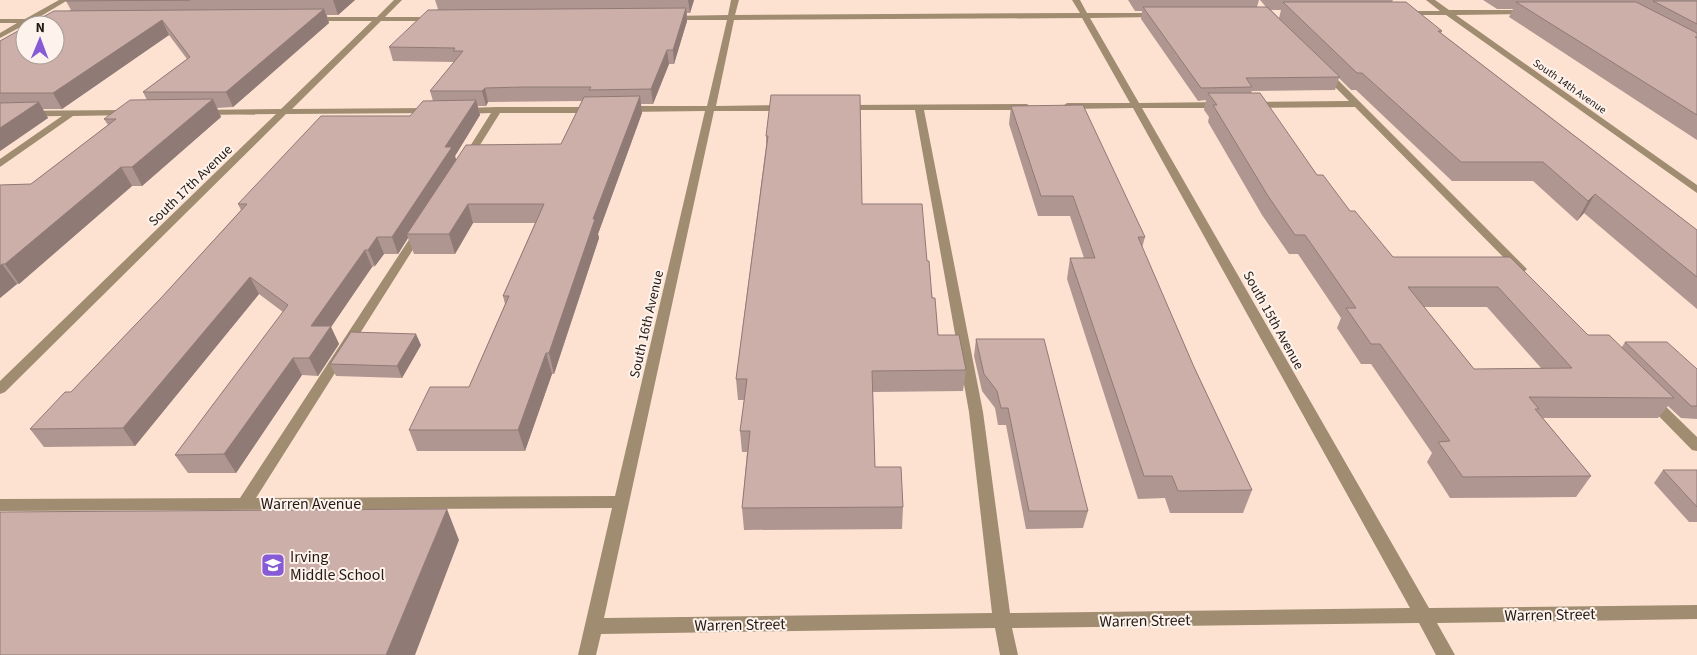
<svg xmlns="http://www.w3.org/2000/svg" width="1697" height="655" font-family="'Source Sans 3',sans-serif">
  <rect width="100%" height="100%" fill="#fde2d2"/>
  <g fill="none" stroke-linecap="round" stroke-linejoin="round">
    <!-- minor -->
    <path fill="#a08c71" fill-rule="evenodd" d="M 59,0 L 68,0 L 36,19 L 55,19 L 55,23 L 28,23 L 0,38 L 0,33 L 17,23 L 0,23 L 0,19 L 25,19 Z
      M 394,0 L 402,0 L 385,17 L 435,17 L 439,19 L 435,21 L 381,21 L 292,109 L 430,108 L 434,111 L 433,113 L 286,114 L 5,392 L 0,394 L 0,381 L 276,114 L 202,115 L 199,114 L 199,110 L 281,109 L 372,21 L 312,21 L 308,19 L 309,17 L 377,17 Z
      M 731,0 L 739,0 L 735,15 L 1080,13 L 1072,0 L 1080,0 L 1087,13 L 1160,13 L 1160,17 L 1157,17 L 1090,18 L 1139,103 L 1222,102 L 1226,105 L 1222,108 L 1142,108 L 1429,608 L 1697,605 L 1697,619 L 1437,623 L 1455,655 L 1436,655 L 1419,623 L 1012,628 L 1018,655 L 1000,655 L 995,628 L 601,634 L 596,655 L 578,655 L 612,508 L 0,511 L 0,499 L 240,498 L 414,232 L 419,229 L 424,232 L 256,498 L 615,496 L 705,111 L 625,112 L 621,109 L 625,106 L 707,106 L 727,20 L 670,20 L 666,18 L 670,16 L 728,15 ZM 1082,18 L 1130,103 L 1067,103 L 1063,106 L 1067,109 L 1133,108 L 1410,608 L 1010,613 L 983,412 L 924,110 L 1027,110 L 1031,107 L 1027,104 L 845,105 L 842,106 L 842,110 L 915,110 L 969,412 L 992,613 L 604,618 L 714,111 L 785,111 L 789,108 L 785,105 L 716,106 L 734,20 Z
      M 1426,0 L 1435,0 L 1449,10 L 1530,10 L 1530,14 L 1527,14 L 1456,15 L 1697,185 L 1697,193 L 1446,15 L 1402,15 L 1398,13 L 1402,11 L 1440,11 Z
      M 1324,72 L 1330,72 L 1527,269 L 1525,271 L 1517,271 L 1355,107 L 1252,108 L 1248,105 L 1252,102 L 1349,101 L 1324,76 Z
      M 498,107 L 595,107 L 599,110 L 595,113 L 500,113 L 470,161 L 464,161 L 462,159 L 491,113 L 462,114 L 458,111 L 462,108 Z
      M 127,110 L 130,111 L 130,115 L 73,116 L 0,167 L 0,159 L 62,116 L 0,117 L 0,111 Z
      M 1651,395 L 1656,397 L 1697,437 L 1697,451 L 1692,450 L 1646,403 L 1644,400 L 1646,397 Z"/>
  </g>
  <!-- wall -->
  <path fill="#b09691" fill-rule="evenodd" d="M 67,0 L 355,0 L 338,15 L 327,15 L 329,23 L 233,107 L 217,108 L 221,117 L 142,186 L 132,186 L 19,284 L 17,284 L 0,298 L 0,185 L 31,184 L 108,125 L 104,119 L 147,100 L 143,92 L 187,59 L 169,35 L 62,109 L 42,109 L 48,118 L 0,151 L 0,41 L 71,10 L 66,1 Z
    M 435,0 L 694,0 L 690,13 L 687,13 L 687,21 L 674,64 L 669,64 L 653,104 L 641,104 L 642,113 L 598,234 L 599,238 L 554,374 L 552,374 L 525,451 L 417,451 L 409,430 L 469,387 L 505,304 L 503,296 L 535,223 L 473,223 L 455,254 L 414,254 L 408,238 L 398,254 L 384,254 L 375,266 L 372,267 L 331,327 L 339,344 L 318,376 L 302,375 L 236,473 L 188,473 L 175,455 L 283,312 L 259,294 L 135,446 L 44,447 L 30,429 L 71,392 L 161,298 L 241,210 L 238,204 L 410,116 L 433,101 L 430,91 L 454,62 L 393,61 L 389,47 L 438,9 ZM 582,101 L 561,144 L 456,160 L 455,156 L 480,115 L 478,106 L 486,106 L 488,102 Z
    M 1128,0 L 1259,0 L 1257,7 L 1266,7 L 1260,0 L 1393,0 L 1392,2 L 1442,31 L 1441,33 L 1697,230 L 1697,309 L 1584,213 L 1577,221 L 1533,181 L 1452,181 L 1356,90 L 1351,90 L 1339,78 L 1335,90 L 1252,91 L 1251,93 L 1317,175 L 1350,211 L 1393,257 L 1510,257 L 1588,335 L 1622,347 L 1625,342 L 1697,369 L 1697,419 L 1681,418 L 1668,406 L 1658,418 L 1543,418 L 1591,476 L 1576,497 L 1450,498 L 1427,462 L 1432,453 L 1371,364 L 1361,364 L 1337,328 L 1341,318 L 1298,254 L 1289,254 L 1262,215 L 1208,122 L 1209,117 L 1204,110 L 1206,100 L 1198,101 L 1141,19 L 1142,11 L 1135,11 ZM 1271,10 L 1281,10 L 1279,18 ZM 1424,307 L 1487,307 L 1541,368 L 1474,369 Z
    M 1483,0 L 1697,0 L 1697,140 L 1509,17 L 1513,9 L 1497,9 Z
    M 771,95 L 862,204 L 927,261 L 938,335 L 966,370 L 963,391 L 873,392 L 875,467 L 903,507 L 902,529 L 744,530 L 742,508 L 747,452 L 742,452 L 740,431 L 744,400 L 738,400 L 736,379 L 766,146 L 766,136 Z
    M 1011,106 L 1145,237 L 1142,248 L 1194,367 L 1252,490 L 1243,513 L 1170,513 L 1165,498 L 1138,499 L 1067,279 L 1070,258 L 1084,258 L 1070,216 L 1038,216 L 1009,124 Z
    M 976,339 L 1088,511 L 1083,528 L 1026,529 L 1006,425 L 998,425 L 995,408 L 982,391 L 974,356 Z
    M 421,345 L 402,378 L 336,376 L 330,364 Z
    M 1663,470 L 1697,470 L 1697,522 L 1689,522 L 1654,483 Z"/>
  <!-- shaded-wall -->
  <path fill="#907a76" d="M 333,0 L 355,0 L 338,15 Z
    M 688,0 L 694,0 L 690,13 Z
    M 686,8 L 687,21 L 674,64 L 673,50 Z
    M 324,9 L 329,23 L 233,107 L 226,92 Z
    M 162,20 L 169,35 L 62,109 L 53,93 Z
    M 667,50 L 669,64 L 653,104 L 651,89 Z
    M 485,88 L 488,102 L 486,106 L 482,91 Z
    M 640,96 L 642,113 L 598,234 L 599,238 L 554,374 L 549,353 L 593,219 Z
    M 213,99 L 221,117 L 142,186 L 132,167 Z
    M 476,100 L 480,115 L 455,156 L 457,163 L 407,234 L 408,238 L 398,254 L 392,237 L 445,147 Z
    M 39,102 L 48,118 L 0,151 L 0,128 Z
    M 121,167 L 132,186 L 19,284 L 5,264 Z
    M 1595,194 L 1584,213 L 1577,221 L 1588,201 Z
    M 468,204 L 473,223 L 455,254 L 449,234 Z
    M 377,237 L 384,254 L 375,266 L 368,250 Z
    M 365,250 L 372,267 L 331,327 L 339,344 L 318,376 L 309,358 L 311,326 Z
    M 2,264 L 17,284 L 0,298 L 0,266 Z
    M 250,277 L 259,294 L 135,446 L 123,428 Z
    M 416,334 L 421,345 L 402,378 L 397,366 Z
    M 546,353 L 552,374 L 525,451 L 518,430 Z
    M 293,358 L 302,375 L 236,473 L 224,454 Z
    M 447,509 L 459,540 L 415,655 L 386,655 Z"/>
  <!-- building -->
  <path fill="#cdafa9" stroke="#907a76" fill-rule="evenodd" d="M 67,0 L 190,0 L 66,1 Z
    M 1653,1 L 1697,1 L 1697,24 Z
    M 1283,2 L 1406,2 L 1442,31 L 1438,31 L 1697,230 L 1697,277 L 1595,194 L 1588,201 L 1543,162 L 1461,162 L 1362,73 L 1357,73 Z
    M 1516,2 L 1636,2 L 1697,33 L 1697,37 L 1695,37 L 1697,38 L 1697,115 Z
    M 1143,7 L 1267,7 L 1340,77 L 1246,78 L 1252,87 L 1201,88 Z
    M 686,8 L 673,50 L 667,50 L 651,89 L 589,90 L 591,87 L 522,87 L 485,88 L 482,91 L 430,91 L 463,51 L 453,51 L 455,48 L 389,47 L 428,10 Z
    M 324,9 L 226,92 L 143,92 L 190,57 L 162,20 L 53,93 L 0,93 L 0,41 L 25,27 L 25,55 L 55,55 L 55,25 L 28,25 L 54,11 Z
    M 1208,93 L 1260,93 L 1317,175 L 1323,175 L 1350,211 L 1355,211 L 1393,257 L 1510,257 L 1588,335 L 1609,335 L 1674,398 L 1529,397 L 1539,409 L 1535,409 L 1591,476 L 1463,477 L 1438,442 L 1450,441 L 1380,344 L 1371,344 L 1346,308 L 1356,308 L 1305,235 L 1295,235 L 1268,196 L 1213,105 L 1217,105 ZM 1408,287 L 1498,287 L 1572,368 L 1474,369 Z
    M 771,95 L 860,95 L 862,204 L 922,204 L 927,261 L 929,261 L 932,298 L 935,298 L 938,335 L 959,335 L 966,370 L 872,371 L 875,467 L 901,467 L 903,507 L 742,508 L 750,431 L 740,431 L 747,379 L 736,379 L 768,136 L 766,136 Z
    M 640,96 L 593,219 L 595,219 L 549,353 L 546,353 L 518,430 L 409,430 L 430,387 L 469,387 L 509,296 L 503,296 L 544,204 L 468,204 L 449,234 L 407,234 L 466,145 L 561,144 L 584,97 Z
    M 213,99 L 132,167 L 121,167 L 5,264 L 2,264 L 0,266 L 0,185 L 31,184 L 116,119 L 104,119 L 130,100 Z
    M 476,100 L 445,147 L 452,147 L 392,237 L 377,237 L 368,250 L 365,250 L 311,326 L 331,326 L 309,358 L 293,358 L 224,454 L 175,455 L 288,305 L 250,277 L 123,428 L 30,429 L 65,392 L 71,392 L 161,298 L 247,204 L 238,204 L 321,116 L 410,116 L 423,101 Z
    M 39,102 L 0,128 L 0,103 Z
    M 1083,105 L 1145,237 L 1138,237 L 1194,367 L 1252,490 L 1178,491 L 1172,476 L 1144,476 L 1070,258 L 1095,258 L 1073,196 L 1041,196 L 1011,106 Z
    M 351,332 L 416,334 L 397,366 L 330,364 Z
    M 976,339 L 1044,339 L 1088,511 L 1029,511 L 1008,408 L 1001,408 L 997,391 L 984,374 Z
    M 1625,342 L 1667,342 L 1697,369 L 1697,406 L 1691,406 Z
    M 1663,470 L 1697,470 L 1697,507 Z
    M 447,509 L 386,655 L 0,655 L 0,512 Z"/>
  <!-- icons -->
  <defs>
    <g id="school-square" transform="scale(1.25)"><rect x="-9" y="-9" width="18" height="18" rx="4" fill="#875bd5" stroke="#fef3ec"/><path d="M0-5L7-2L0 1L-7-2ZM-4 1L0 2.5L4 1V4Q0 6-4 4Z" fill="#fff"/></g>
  </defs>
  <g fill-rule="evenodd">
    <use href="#school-square" x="273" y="565"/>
  </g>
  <g text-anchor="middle" stroke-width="4" stroke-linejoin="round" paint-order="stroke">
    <!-- far-street labels -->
    <g font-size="11" fill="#231a14" stroke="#fef3ec">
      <text transform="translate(1570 86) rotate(35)" y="4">South 14th Avenue</text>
    </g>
    <!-- street labels -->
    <g font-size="14" fill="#231a14" stroke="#fef3ec">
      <text transform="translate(190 185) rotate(-44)" y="5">South 17th Avenue</text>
      <text transform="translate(1274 320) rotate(61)" y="5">South 15th Avenue</text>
      <text transform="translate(646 324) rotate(-77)" y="5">South 16th Avenue</text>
    </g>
    <!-- near-street labels -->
    <g font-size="16" fill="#231a14" stroke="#fef3ec">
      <text x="311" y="509">Warren Avenue</text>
      <text transform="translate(1550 614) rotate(-1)" y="6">Warren Street</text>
      <text transform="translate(1145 620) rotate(-1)" y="6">Warren Street</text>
      <text transform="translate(740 624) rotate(-1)" y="6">Warren Street</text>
    </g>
    <!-- near-poi labels -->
    <g font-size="16" fill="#231a14" stroke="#fef3ec" text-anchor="start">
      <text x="290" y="562">Irving<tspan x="290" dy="18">Middle School</tspan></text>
    </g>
  </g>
  <!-- north arrow -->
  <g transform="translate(40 40) rotate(1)"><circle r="24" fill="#fef3ec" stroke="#a69c96"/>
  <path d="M0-4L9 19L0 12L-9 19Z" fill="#875bd5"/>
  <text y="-8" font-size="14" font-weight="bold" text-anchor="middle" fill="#231a14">N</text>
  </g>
</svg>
